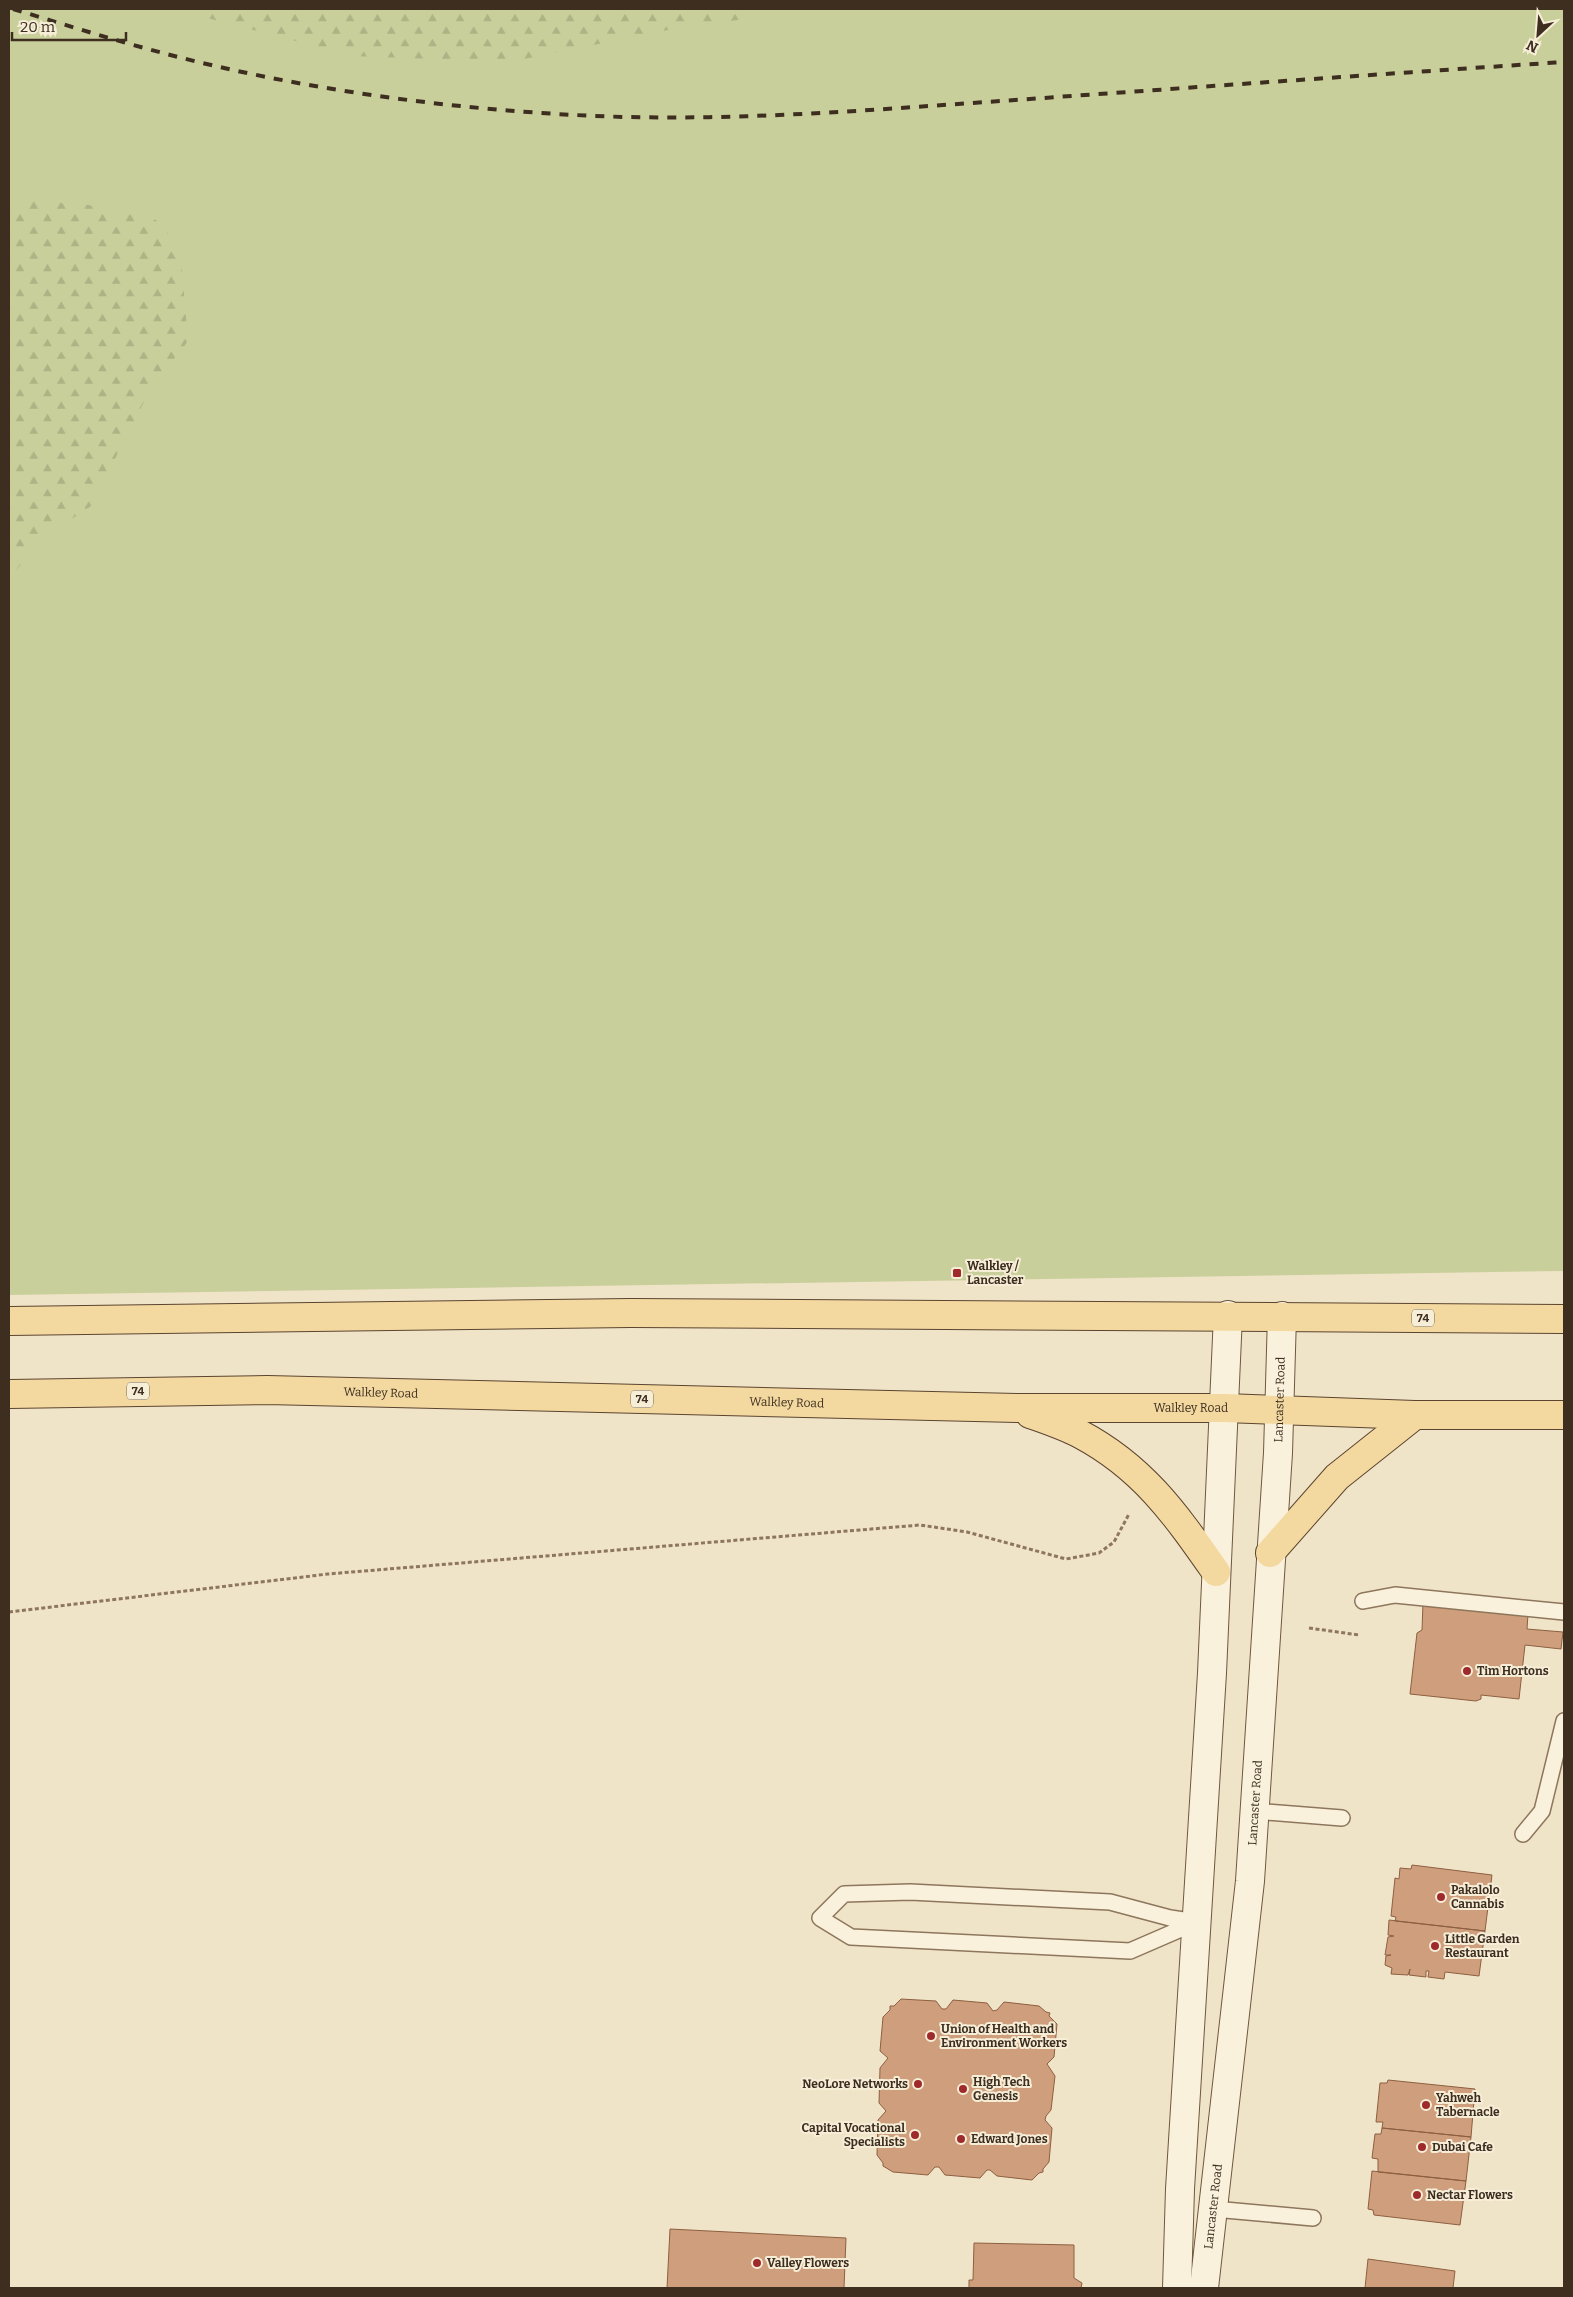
<svg xmlns="http://www.w3.org/2000/svg" width="1573" height="2297" font-family="Bitter,serif">
  <defs>
    <pattern id="forest-firs" width="22" height="20" patternUnits="userSpaceOnUse" patternTransform="scale(1.25)"><rect width="22" height="20" fill="#c9cf9b"/><path d="M5 1l3.5 6h-7zM16 11l3.5 6h-7z" fill="#aeb285"/></pattern>
  </defs>
  <rect width="100%" height="100%" fill="#f0e4c8"/>
  <!-- green -->
  <path fill="#c9cf9b" d="M 9,9 L 1564,9 L 1564,1271 L 9,1295 Z"/>
  <!-- forest -->
  <path fill="url(#forest-firs)" d="M 173,9 L 753,9 L 751,18 L 668,30 L 509,62 L 353,56 Z
    M 9,200 L 84,204 L 156,220 L 180,247 L 188,341 L 148,394 L 91,506 L 47,535 L 9,578 Z"/>
  <!-- building -->
  <path fill="#cf9f7d" stroke="#8d5f41" d="M 1423,1603 L 1528,1614 L 1527,1629 L 1563,1632 L 1561,1649 L 1525,1645 L 1519,1699 L 1481,1695 L 1481,1699 L 1476,1701 L 1410,1694 L 1417,1633 L 1422,1630 Z
    M 1412,1865 L 1492,1875 L 1485,1931 L 1395,1921 L 1396,1917 L 1391,1916 L 1395,1878 L 1399,1879 L 1400,1868 L 1411,1869 Z
    M 1389,1920 L 1485,1931 L 1479,1976 L 1445,1972 L 1444,1979 L 1428,1977 L 1429,1971 L 1426,1971 L 1426,1977 L 1409,1975 L 1410,1969 L 1408,1975 L 1391,1974 L 1392,1968 L 1385,1965 L 1386,1956 L 1391,1955 L 1385,1955 L 1388,1937 L 1394,1936 L 1388,1935 Z
    M 901,1999 L 936,2001 L 942,2009 L 946,2009 L 953,2000 L 987,2003 L 993,2011 L 997,2010 L 1004,2002 L 1039,2006 L 1046,2012 L 1050,2013 L 1049,2016 L 1057,2024 L 1054,2057 L 1047,2064 L 1055,2076 L 1051,2110 L 1046,2116 L 1045,2120 L 1052,2128 L 1049,2162 L 1043,2169 L 1043,2172 L 1039,2173 L 1032,2180 L 997,2176 L 990,2170 L 987,2170 L 980,2178 L 945,2175 L 939,2167 L 935,2167 L 928,2175 L 893,2172 L 883,2166 L 883,2163 L 877,2155 L 878,2120 L 886,2111 L 879,2103 L 880,2068 L 888,2058 L 880,2051 L 883,2017 L 890,2010 L 890,2006 L 894,2006 Z
    M 1388,2080 L 1475,2089 L 1471,2137 L 1382,2128 L 1383,2122 L 1376,2122 L 1380,2083 L 1387,2083 Z
    M 1382,2128 L 1471,2137 L 1466,2181 L 1378,2172 L 1378,2159 L 1372,2158 L 1375,2134 L 1381,2134 Z
    M 1372,2171 L 1466,2181 L 1460,2225 L 1374,2215 L 1373,2210 L 1368,2209 Z
    M 670,2229 L 846,2238 L 844,2288 L 667,2288 Z
    M 974,2243 L 1074,2245 L 1074,2278 L 1082,2283 L 1081,2288 L 969,2288 L 969,2280 L 973,2280 Z
    M 1368,2259 L 1455,2271 L 1453,2288 L 1365,2288 Z"/>
  <g fill="none" stroke-linecap="round" stroke-linejoin="round">
    <!-- lane casing -->
    <g stroke="#8d765c" stroke-width="18">
      <path id="lane" d="M 1363,1601 L 1395,1595 L 1564,1612
        M 1254,1811 L 1342,1818
        M 1523,1834 L 1542,1811 L 1564,1721
        M 910,1892 L 1110,1902 L 1170,1918 L 1197,1922 L 1130,1951 L 851,1937 L 820,1918 L 844,1894 Z
        M 1214,2209 L 1313,2218"/>
    </g>
    <!-- secondary casing -->
    <g stroke="#6f573f" stroke-width="30">
      <g id="secondary">
        <path d="M 1177,2288 L 1180,2189 L 1212,1673 L 1228,1315"/>
        <path id="s1" d="M 1204,2288 L 1250,1881 L 1278,1453 L 1282,1316"/>
      </g>
    </g>
    <!-- primary casing -->
    <g stroke="#5b4430" stroke-width="30">
      <g id="primary">
        <path d="M 9,1321 L 631,1313 L 1564,1319"/>
        <path id="s2" d="M 9,1394 L 267,1390 L 1017,1408 L 1225,1408 L 1415,1415 L 1564,1415"/>
        <path d="M 1030,1414 C 1047,1420 1065,1426 1080,1434 C 1144,1468 1176,1515 1216,1572"/>
        <path d="M 1270,1553 L 1337,1477 L 1415,1415"/>
      </g>
    </g>
    <!-- path -->
    <path stroke="#8d765c" stroke-width="3" stroke-dasharray="4 2.5" stroke-linecap="butt" d="M 9,1612 L 328,1574 L 920,1525 L 967,1532 L 1066,1559 L 1099,1553 L 1114,1542 L 1129,1514
      M 1309,1628 L 1359,1635"/>
    <!-- lane -->
    <use href="#lane" stroke="#faf1dc" stroke-width="15"/>
    <!-- secondary -->
    <use href="#secondary" stroke="#faf1dc" stroke-width="28"/>
    <!-- primary -->
    <use href="#primary" stroke="#f3d9a0" stroke-width="28"/>
    <!-- rail -->
    <path stroke="#3d2e20" stroke-width="4" stroke-dasharray="9 9" stroke-linecap="butt" d="M 13,9 C 63,24 113,40 163,53 C 294,88 441,108 575,115 C 722,123 869,110 1015,100 C 1198,87 1381,74 1564,62"/>
  </g>
  <!-- markers -->
  <g fill="#9e2a2b" stroke="#f7eed8" stroke-width="2">
    <rect x="952" y="1268" width="10" height="10" rx="2.5"/>
    <circle cx="1467" cy="1671" r="5"/>
    <circle cx="1441" cy="1897" r="5"/>
    <circle cx="1435" cy="1946" r="5"/>
    <circle cx="931" cy="2036" r="5"/>
    <circle cx="918" cy="2084" r="5"/>
    <circle cx="963" cy="2089" r="5"/>
    <circle cx="1426" cy="2105" r="5"/>
    <circle cx="915" cy="2135" r="5"/>
    <circle cx="961" cy="2139" r="5"/>
    <circle cx="1422" cy="2147" r="5"/>
    <circle cx="1417" cy="2195" r="5"/>
    <circle cx="757" cy="2263" r="5"/>
  </g>
  <g text-anchor="middle" stroke-width="4" stroke-linejoin="round" paint-order="stroke">
    <!-- shield labels -->
    <g fill="#f7eed8" stroke="#756857" stroke-width="1">
      <rect x="1412" y="1309.5" width="22" height="17" rx="4"/>
      <rect x="127" y="1382.5" width="22" height="17" rx="4"/>
      <rect x="631" y="1390.5" width="22" height="17" rx="4"/>
    </g>
    <g font-size="11" font-weight="bold" fill="#3d2e20">
      <text x="1423" y="1322">74</text>
      <text x="138" y="1395">74</text>
      <text x="642" y="1403">74</text>
    </g>
    <!-- poi labels -->
    <g font-size="12" font-weight="bold" fill="#3d2e20" stroke="#f7eed8" text-anchor="start">
      <text x="967" y="1270">Walkley /<tspan x="967" dy="14">Lancaster</tspan></text>
      <text x="1477" y="1675">Tim Hortons</text>
      <text x="1451" y="1894">Pakalolo<tspan x="1451" dy="14">Cannabis</tspan></text>
      <text x="1445" y="1943">Little Garden<tspan x="1445" dy="14">Restaurant</tspan></text>
      <text x="941" y="2033">Union of Health and<tspan x="941" dy="14">Environment Workers</tspan></text>
      <text x="973" y="2086">High Tech<tspan x="973" dy="14">Genesis</tspan></text>
      <text x="908" y="2088" text-anchor="end">NeoLore Networks</text>
      <text x="1436" y="2102">Yahweh<tspan x="1436" dy="14">Tabernacle</tspan></text>
      <text x="905" y="2132" text-anchor="end">Capital Vocational<tspan x="905" dy="14">Specialists</tspan></text>
      <text x="971" y="2143">Edward Jones</text>
      <text x="1432" y="2151">Dubai Cafe</text>
      <text x="1427" y="2199">Nectar Flowers</text>
      <text x="767" y="2267">Valley Flowers</text>
    </g>
    <!-- street labels -->
    <g font-size="12" fill="#3d2e20" stroke="#f7eed8">
      <text dy="4" stroke="none"><textPath href="#s2" startOffset="372">Walkley Road</textPath></text>
      <text dy="4" stroke="none"><textPath href="#s1" startOffset="892">Lancaster Road</textPath></text>
      <text dy="4" stroke="none"><textPath href="#s2" startOffset="778">Walkley Road</textPath></text>
      <text dy="4" stroke="none"><textPath href="#s2" startOffset="1182">Walkley Road</textPath></text>
      <text dy="4" stroke="none"><textPath href="#s1" startOffset="488">Lancaster Road</textPath></text>
      <text dy="4" stroke="none"><textPath href="#s1" startOffset="82">Lancaster Road</textPath></text>
    </g>
  </g>
  <!-- border -->
  <rect width="1573" height="2297" fill="none" stroke="#3d2e20" stroke-width="20"/>
  <!-- north arrow -->
  <g transform="translate(1538 35) rotate(206)" stroke="#f7eed8" stroke-width="4" paint-order="stroke">
  <path d="M0-4L9 19L0 12L-9 19Z" fill="#3d2e20"/>
  <text y="-8" font-size="14" font-weight="bold" text-anchor="middle" fill="#3d2e20">N</text>
  </g>
  <!-- scale -->
  <path d="M12 32v8h114v-8" fill="none" stroke="#3d2e20" stroke-width="2.5"/>
  <text x="20" y="32" font-size="15" fill="#3d2e20" stroke="#f7eed8" stroke-width="4" paint-order="stroke">20 m</text>
</svg>
